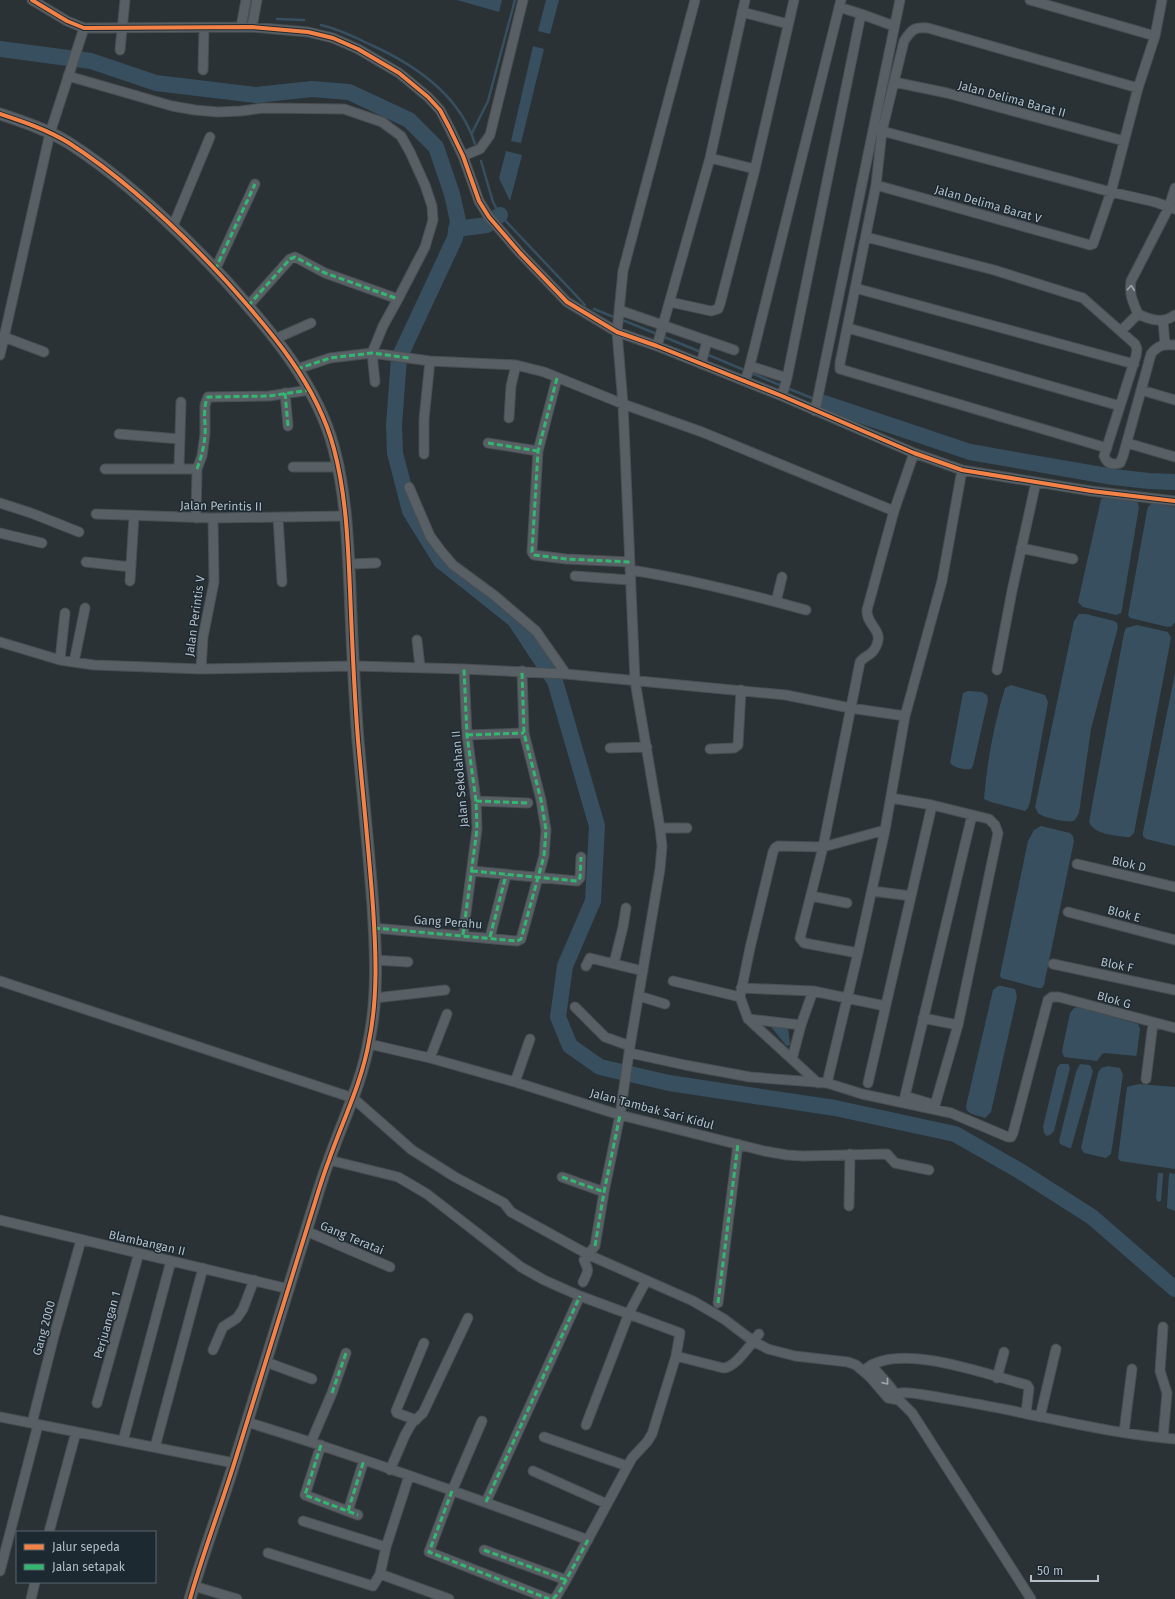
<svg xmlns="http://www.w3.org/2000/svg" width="1175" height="1599" font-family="'Fira Sans',sans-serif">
  <rect width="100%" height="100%" fill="#2a3236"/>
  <!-- water -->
  <path fill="#374f5f" d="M 457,0 L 502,0 L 499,12 Z
    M 546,0 L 559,0 L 550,34 L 538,31 Z
    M 533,46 L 544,49 L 521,143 L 511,141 Z
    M 506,151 L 522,155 L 510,201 L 499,178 Z
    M 1106,497 L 1137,501 L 1139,507 L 1122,609 L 1121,613 L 1116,615 L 1083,607 L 1078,602 L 1101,499 Z
    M 1152,503 L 1175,507 L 1175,622 L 1172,626 L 1168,627 L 1130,618 L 1128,615 L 1147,511 L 1148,507 Z
    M 1079,614 L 1086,614 L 1114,621 L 1117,623 L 1118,627 L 1091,729 L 1079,813 C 1077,816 1076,820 1073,821 C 1067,823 1041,817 1038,813 C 1037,812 1036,808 1035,807 L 1074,621 Z
    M 1137,625 L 1168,632 L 1171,638 L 1134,833 L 1130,837 L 1126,837 C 1114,835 1095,835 1089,822 L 1124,633 L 1126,628 Z
    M 1175,673 L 1175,846 L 1146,839 L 1143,836 L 1143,832 Z
    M 1011,685 L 1045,695 L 1048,702 L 1030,802 L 1028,808 L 1025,811 L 991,802 L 984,799 C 987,761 994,724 1005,688 Z
    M 968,691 L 982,692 L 987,695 L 988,700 L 973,766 L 971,769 C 964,770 955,768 950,763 L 963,693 Z
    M 1041,826 L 1070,833 L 1073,836 L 1074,841 L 1044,985 L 1042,988 L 1038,988 L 1001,978 L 1000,975 L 1028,841 L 1034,830 Z
    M 998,986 L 1002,986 L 1015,989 L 1017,997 L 991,1112 L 985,1118 C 978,1115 966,1115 966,1106 L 993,990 Z
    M 1078,1007 L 1138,1024 L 1140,1029 L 1137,1053 L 1136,1056 L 1105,1053 L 1102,1054 L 1097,1061 L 1064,1057 L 1062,1051 L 1070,1013 L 1074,1008 Z
    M 768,1023 L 788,1027 L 790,1045 L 787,1046 L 784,1043 Z
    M 1060,1064 L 1068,1064 L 1070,1068 L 1054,1131 L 1050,1135 L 1047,1136 L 1044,1133 L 1043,1127 L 1057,1068 Z
    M 1080,1064 L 1090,1065 L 1093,1071 L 1071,1148 L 1069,1148 L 1060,1144 L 1059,1141 L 1076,1072 Z
    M 1108,1066 L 1120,1068 L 1123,1075 L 1111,1154 L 1106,1158 L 1084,1153 L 1081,1148 L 1098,1073 L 1101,1068 Z
    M 1139,1084 L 1175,1087 L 1175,1169 L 1120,1161 L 1118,1158 L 1127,1087 Z
    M 1158,1173 L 1163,1173 L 1163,1176 L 1161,1201 L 1158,1202 L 1156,1198 Z
    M 1170,1173 L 1175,1174 L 1175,1211 L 1167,1208 L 1167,1206 L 1169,1174 Z"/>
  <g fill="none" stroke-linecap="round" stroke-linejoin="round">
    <!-- stream -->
    <path stroke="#374f5f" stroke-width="2.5" d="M 277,19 L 304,20
      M 321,25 C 338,29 353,36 369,44 C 414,64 460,95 475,144
      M 472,133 L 488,101 L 515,0
      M 481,161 L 493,202 L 500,215 L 585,305
      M 594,309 L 616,318
      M 620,319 L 701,352
      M 706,354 L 782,386
      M 787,388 L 824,403"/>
    <!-- river -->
    <path stroke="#374f5f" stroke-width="16" d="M 0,49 L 91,61 L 156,83 L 256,95 L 312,89 L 349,92 L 409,120 L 436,147 L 452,194 L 458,221 L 455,238 L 399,358 L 394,425 L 395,453 L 410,511 L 441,561 L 515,620 L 555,681 L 597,826 L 593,901 L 565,966 L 558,1017 L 570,1046 L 600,1067 L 669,1083 L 835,1108 L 955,1134 L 1020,1171 L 1092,1217 L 1175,1289
      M 456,229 L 487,225 L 500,215
      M 824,403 L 970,452 L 1113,477 L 1149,481 L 1175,482"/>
    <!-- minor casing -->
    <g stroke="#484e51" stroke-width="11">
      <path id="minor" d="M 32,0 L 67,21 L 84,28 L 252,27 L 308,32 L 333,38 L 358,49 L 399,73 L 428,97 L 440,110 L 449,127 L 463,156 L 479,201 L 489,217 L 520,253 L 567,302 L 617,332 L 657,346 L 782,396 L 914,453 L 962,470 L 1091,491 L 1175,501
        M 1030,0 L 1155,36
        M 742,12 L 788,24
        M 861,14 L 894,26
        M 241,27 L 246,0
        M 252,27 L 257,0
        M 120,50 L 125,0
        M 203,70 L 204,28
        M 68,76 L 172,106 L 195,110 L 218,112 L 241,111 L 263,108 L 344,109 L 382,122 L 401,136 L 410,152 L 425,185 L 432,206 L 433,220 L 425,247 L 398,299 L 383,326 L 372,353 L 375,382
        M 894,82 L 947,93 L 1124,141
        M 882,131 L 1111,192 L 1155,202 L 1175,209
        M 463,156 L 480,149 L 490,135 L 523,0
        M 710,158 L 755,169
        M 876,185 L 1090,245 L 1093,244 L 1111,192 L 1138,88 L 1155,36 L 1162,0
        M 1175,188 L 1169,207 L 1131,281 C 1129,295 1133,302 1138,314 C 1151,320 1163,324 1175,315
        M 173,226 L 210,137
        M 866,237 L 994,270 L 1083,298 L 1135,344 L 1137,349 L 1136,356 L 1104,456 C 1107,464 1113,465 1120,463 L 1123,456 L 1151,354 C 1158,345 1164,344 1175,345
        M 215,270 L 255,184
        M 855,288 L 1134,364
        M 670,302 L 711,311 L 718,309 L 720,304 L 755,169 L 794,0
        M 248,306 L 290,259 L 295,257 L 325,273 L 398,299
        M 619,310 L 734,350
        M 1163,321 L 1165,344
        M 848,328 L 1120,406
        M 1121,331 L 1138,314
        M 4,337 L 44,352
        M 275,339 L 311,323
        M 657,346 L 710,158 L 745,0
        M 0,355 L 50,133 L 84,28
        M 701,364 L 707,341
        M 750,366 L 787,378
        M 297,369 L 330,358 L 372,353 L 430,361 L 516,365 L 544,372 L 623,404 L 702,432 L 894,511
        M 557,378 L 538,451 L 532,552 L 534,555 L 566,559 L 630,562
        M 745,381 L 749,369 L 841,0
        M 1141,390 L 1175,400
        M 285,393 L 288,426
        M 782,396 L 787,378 L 861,14 L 839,7
        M 815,411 L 900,0
        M 509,418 L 511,386 L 516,365
        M 119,434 L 180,439
        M 488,443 L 538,451
        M 1127,443 L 1175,457
        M 1107,448 L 840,369 L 840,363 L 876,185 L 882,131 L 904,41 C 912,29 914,27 928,28 L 1138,88
        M 424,454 L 424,419 L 430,361
        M 293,467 L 339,467
        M 179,468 L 181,402
        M 105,469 L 197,469
        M 409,487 L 430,536 L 441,551 L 453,565 L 495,596 L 536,631 L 566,674
        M 0,503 L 31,513 L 79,532
        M 96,514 L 213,518 L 345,516
        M 196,518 L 197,469 L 202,456 L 205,434 L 205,405 L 208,397 L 269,396 L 310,390
        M 278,518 L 282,582
        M 0,533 L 42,543
        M 1021,548 L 1073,559
        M 86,562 L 131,567
        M 349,564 L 376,563
        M 630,570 C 690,579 748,594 806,610
        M 575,576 L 630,580
        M 130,581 L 134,516
        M 776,602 L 782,577
        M 417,640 L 420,667
        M 0,642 L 60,660 L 94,665 L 201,669 L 354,666 L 464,669 L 566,674 L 786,695 L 850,708 L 905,716
        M 60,660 L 65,613
        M 74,662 L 85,608
        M 201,669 L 203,637 L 214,582 L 213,518
        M 997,670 L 1012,591 L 1036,482
        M 467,735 L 524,733
        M 610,748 L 647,747
        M 710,749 L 734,748 L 738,745 L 741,690
        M 891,798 L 932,805 L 989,819 L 995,825 L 998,833 L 958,1025 L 935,1105 L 905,1096 L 972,815
        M 476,801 L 528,803
        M 660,828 L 687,828
        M 1077,864 L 1175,887
        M 472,871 L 577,881 L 580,878 L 581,857
        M 872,891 L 911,896
        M 811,896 L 847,903
        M 1068,912 L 1175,940
        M 374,928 L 517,941 L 521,939 L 544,856 L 546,830 L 541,800 L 524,733 L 522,671
        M 463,935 L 477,829 L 476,801 L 467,735 L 464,669
        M 490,937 L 506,875
        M 858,953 L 804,943 L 800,938 L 823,847 L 860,662 C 863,657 870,656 874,650 C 887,630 866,627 867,610 L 894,511 L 914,453
        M 375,960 L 408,962
        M 614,963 L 623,927 L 626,908
        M 1053,964 L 1175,990
        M 586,966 L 590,958 L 643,971
        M 0,981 L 353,1098 L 412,1150 L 455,1177 L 504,1203 L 511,1212 L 589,1255 L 693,1301 L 724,1319 L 753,1341 L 768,1349 L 795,1356 L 848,1362 L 856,1365 L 870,1377 L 888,1398 L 899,1400
        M 673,981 L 740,997
        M 741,988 L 813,991 L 885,1006
        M 639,996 L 665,1004
        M 375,998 L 445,990
        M 575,1007 L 605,1037 L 630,1046
        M 923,1018 L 958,1025
        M 748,1019 L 801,1025
        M 369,1044 L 430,1058 L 515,1082 L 620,1115 L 764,1151 L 787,1155 L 803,1156 L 887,1154 L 895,1163 L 929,1170
        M 630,1053 L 685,1065 L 750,1077 L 827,1083 L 862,1094 L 951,1113 L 1008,1137 L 1011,1137 L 1013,1133 L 1048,1000 L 1052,997 L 1059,997 L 1175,1028
        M 430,1058 L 447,1014
        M 792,1059 L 801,1025 L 813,991
        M 1146,1079 L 1153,1023
        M 515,1082 L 530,1039
        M 818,1083 L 748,1019 L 740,997 L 750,948 L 773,852 L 775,848 L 778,846 L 823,847 L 885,830
        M 827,1083 L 858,953 L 885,830 L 905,716 L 942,581 L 962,470
        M 868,1083 L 932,805
        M 329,1160 L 398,1177 L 427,1194 L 521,1267 L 544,1280 L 580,1296 L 680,1333 L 676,1356 L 652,1434 L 647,1442 L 632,1458 L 566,1580 L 556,1597 L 553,1599
        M 562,1177 L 604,1192
        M 849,1206 L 850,1154
        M 0,1220 L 289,1289
        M 306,1231 L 390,1267
        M 583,1282 C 589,1269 589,1272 584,1260 L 595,1246 L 604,1192 L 620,1115 L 630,1046 L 660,869 L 662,846 L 660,828 L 635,681 L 623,404 L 617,332 L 623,271 L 695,0
        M 718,1303 L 738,1144
        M 213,1350 L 223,1327 L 237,1318 L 243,1309 L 254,1280
        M 676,1356 L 723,1368 C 736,1368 751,1343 759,1334
        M 266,1362 L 312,1379
        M 871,1365 L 887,1383 L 895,1393 L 899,1400 L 912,1413 L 923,1430 L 1031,1599
        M 867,1368 C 901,1342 988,1375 1027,1385 L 1029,1388 L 1026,1413
        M 997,1378 L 1004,1352
        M 888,1398 C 900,1390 911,1393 925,1395 C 959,1401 993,1406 1027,1414 C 1076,1424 1125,1435 1175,1439
        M 97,1403 L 139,1253
        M 0,1417 L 234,1463
        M 1040,1417 L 1056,1349
        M 416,1420 L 397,1413 L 396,1411 L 424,1343
        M 482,1421 L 452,1491 L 429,1552 L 549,1599
        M 247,1422 C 362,1457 475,1498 588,1540
        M 32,1423 L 54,1336 L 81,1240
        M 586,1425 L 629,1313 L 646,1281
        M 1124,1432 L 1132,1369
        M 544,1437 L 627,1466
        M 1163,1438 L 1167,1393 L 1160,1371 L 1163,1327
        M 123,1441 L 171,1261
        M 311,1442 L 332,1393 L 346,1353
        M 321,1445 L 305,1495 L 358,1515
        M 155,1447 L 203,1268
        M 390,1470 L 405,1435 L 412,1423 L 423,1413 L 468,1318
        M 533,1471 L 607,1504
        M 486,1502 L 580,1296
        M 348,1511 L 364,1460
        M 303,1521 L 386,1547
        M 49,1532 L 76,1432
        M 484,1550 L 566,1580
        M 268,1553 L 373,1586 L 380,1574 L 386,1547 L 409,1476
        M 0,1571 L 38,1425
        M 380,1574 L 449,1599
        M 194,1586 L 237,1599
        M 31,1599 L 35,1582"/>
    </g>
    <!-- tertiary casing -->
    <g stroke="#484e51" stroke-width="13">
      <path id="tertiary" d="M 0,114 C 24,122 48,130 69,143 C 128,181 179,230 226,281 C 270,330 317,384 334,449 C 346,494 348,543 350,590 C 352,640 354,690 358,740 C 363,796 369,852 373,907 C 376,952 378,997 369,1041 C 362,1082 343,1120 329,1160 C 324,1173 320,1186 316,1199 C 288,1287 262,1376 234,1464 C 220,1509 203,1553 190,1599"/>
    </g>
    <!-- minor -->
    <use href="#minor" stroke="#596065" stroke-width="9"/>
    <!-- tertiary -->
    <use href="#tertiary" stroke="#596065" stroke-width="11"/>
    <!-- quiet -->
    <path stroke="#33b770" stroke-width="3" stroke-dasharray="6 3" stroke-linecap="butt" d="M 215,270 L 255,184
      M 248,306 L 290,259 L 295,257 L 325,273 L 398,299
      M 297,369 L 330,358 L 372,353 L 409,358
      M 557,378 L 538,451 L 532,552 L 534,555 L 566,559 L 630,562
      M 285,393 L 288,426
      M 488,443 L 538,451
      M 197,469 C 201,458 204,447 205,435 C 206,423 202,408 208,397 L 269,396 L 310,390
      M 467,735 L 524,733
      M 476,801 L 528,803
      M 472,871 L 577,881 L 580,878 L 581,857
      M 374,928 L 517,941 L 521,939 L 544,856 L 546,830 L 541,800 L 524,733 L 522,671
      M 463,935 L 477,829 L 476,801 L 467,735 L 464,669
      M 490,937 L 506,875
      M 562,1177 L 604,1192
      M 595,1246 L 604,1192 L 620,1115
      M 718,1303 L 738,1144
      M 332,1393 L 346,1353
      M 321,1445 L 305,1495 L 358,1515
      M 452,1491 L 429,1552 L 549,1599
      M 486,1502 L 580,1296
      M 348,1511 L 364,1460
      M 484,1550 L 566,1580
      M 553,1599 L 560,1591 L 588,1540"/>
    <!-- cycleway casing -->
    <g stroke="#1d2931" stroke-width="6">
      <path id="cycleway" d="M 32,0 L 67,21 L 84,28 L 252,27 L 308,32 L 333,38 L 358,49 L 399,73 L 428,97 L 440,110 L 449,127 L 463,156 L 479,201 L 489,217 L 520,253 L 567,302 L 617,332 L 657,346 L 782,396 L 914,453 L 962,470 L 1091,491 L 1175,501
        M 0,114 C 24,122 48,130 69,143 C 128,181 179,230 226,281 C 270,330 317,384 334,449 C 346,494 348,543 350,590 C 352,640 354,690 358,740 C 363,796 369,852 373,907 C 376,952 378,997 369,1041 C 362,1082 343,1120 329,1160 C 324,1173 320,1186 316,1199 C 288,1287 262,1376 234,1464 C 220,1509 203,1553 190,1599"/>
    </g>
    <!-- cycleway -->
    <use href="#cycleway" stroke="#f48246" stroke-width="4"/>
  </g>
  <!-- one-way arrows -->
  <defs><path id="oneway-chevron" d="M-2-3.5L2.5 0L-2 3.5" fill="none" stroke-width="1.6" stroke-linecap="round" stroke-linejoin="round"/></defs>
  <g stroke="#9ca7af">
    <use href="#oneway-chevron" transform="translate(1131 288) rotate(-85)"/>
    <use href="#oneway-chevron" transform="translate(886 1382) rotate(51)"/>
  </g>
  <g text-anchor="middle" stroke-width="3" stroke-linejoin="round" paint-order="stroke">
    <!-- street labels -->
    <g font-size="12" fill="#b3bfc8" stroke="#1d2931">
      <text transform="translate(1012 99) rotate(15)" y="4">Jalan Delima Barat II</text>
      <text transform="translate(988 204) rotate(16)" y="4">Jalan Delima Barat V</text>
      <text transform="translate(221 506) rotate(1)" y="4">Jalan Perintis II</text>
      <text transform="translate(195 616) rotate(-82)" y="4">Jalan Perintis V</text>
      <text transform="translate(460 779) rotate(-95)" y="4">Jalan Sekolahan II</text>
      <text transform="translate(1129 864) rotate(13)" y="4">Blok D</text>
      <text transform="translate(1124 914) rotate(15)" y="4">Blok E</text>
      <text transform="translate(448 922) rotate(4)" y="4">Gang Perahu</text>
      <text transform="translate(1117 965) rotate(12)" y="4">Blok F</text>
      <text transform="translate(1114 1000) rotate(16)" y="4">Blok G</text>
      <text transform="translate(652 1109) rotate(15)" y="4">Jalan Tambak Sari Kidul</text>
      <text transform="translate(352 1238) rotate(23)" y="4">Gang Teratai</text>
      <text transform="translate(147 1243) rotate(13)" y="4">Blambangan II</text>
      <text transform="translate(107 1325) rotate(-74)" y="4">Perjuangan 1</text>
      <text transform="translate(44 1328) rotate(-75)" y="4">Gang 2000</text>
    </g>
  </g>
  <!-- legend -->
  <rect x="16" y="1531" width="140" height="52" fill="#1d2931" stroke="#59656d"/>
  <rect x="24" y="1544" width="20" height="6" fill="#f48246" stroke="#59656d"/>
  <text x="52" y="1551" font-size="12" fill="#b3bfc8">Jalur sepeda</text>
  <rect x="24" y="1564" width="20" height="6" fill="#33b770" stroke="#59656d"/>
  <text x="52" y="1571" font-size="12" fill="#b3bfc8">Jalan setapak</text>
  <!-- scale -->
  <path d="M1031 1575v6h67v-6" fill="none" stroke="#b3bfc8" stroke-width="2"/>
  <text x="1037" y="1575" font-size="12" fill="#b3bfc8" stroke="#1d2931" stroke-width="3" paint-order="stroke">50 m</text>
</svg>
